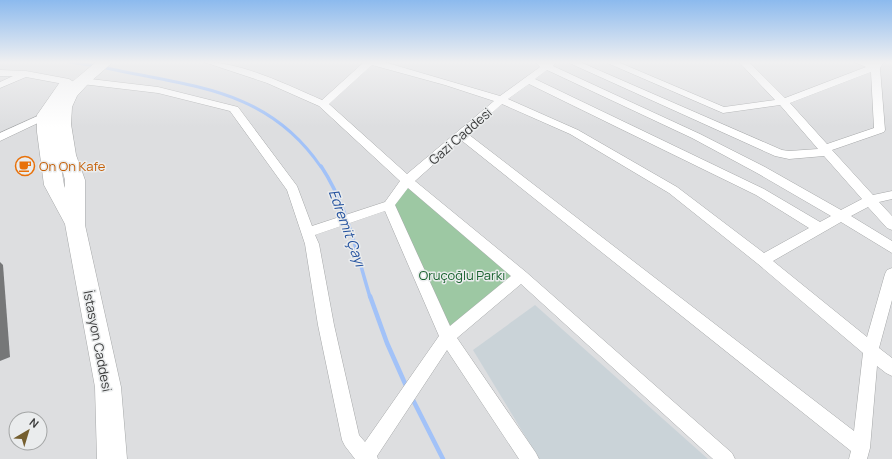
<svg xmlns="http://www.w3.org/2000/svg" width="892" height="459" font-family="Manrope,sans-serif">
  <rect width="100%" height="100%" fill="#dddee0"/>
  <!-- built -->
  <path fill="#cad3d8" d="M 535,305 L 708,459 L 539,459 L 473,350 Z"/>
  <!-- green -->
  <path fill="#9dc8a3" d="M 407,181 L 521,276 L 447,337 L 389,205 Z"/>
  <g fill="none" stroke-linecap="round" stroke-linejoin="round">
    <!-- stream-far2 -->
    <path stroke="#a2c2f8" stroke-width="3" d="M 70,62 L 96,66
      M 102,67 C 188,87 266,86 321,167"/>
    <!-- stream-far1 -->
    <path stroke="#a2c2f8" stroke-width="3.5" d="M 321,166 C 348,207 356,252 370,297"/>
    <!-- stream -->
    <path stroke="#a2c2f8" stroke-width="4.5" d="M 370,296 L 387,343 L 407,388
      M 412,398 L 443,459"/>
    <!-- street casing -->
    <g stroke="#a6a8a9" stroke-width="1">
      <path id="street" d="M 204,62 C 242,62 287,85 322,100 L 364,62 L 384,62 L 500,96 L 540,67 L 536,62 L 556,62 L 553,66 L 700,134 L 765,167 L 841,210 L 862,199 L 824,156 L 789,159 L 775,156 L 567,62 L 580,62 L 782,150 L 789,151 L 818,149 L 780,105 L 723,113 L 605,62 L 618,62 L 724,107 L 775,100 L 739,62 L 749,62 L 785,98 L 866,67 L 854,62 L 884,62 L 880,68 L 885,130 L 884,132 L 832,150 L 873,195 L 892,191 L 892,199 L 879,202 L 892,216 L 892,230 L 887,228 L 868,207 L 851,216 L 892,241 L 892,253 L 841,222 L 773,261 L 867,337 L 885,274 L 887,270 L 892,268 L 892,300 L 879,348 L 892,358 L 892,376 L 886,373 L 877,366 L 870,448 L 867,459 L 849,459 L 851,451 L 461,140 L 415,181 L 526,272 L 732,453 L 735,459 L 713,459 L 521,284 L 457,338 L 536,453 L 539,459 L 519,459 L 447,350 L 377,456 L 378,459 L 355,459 L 345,446 L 342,440 L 318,325 L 305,244 L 287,190 L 230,111 L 158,93 L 82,84 L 77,81 L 82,78 L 158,87 L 238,107 L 297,186 L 312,226 L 385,202 L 400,181 L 319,106 L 267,83 ZM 372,65 L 445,85 L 494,101 L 407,174 L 329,104 ZM 547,70 L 692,138 L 757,173 L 831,216 L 820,222 L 764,189 L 535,79 ZM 871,72 L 874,128 L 827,144 L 790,103 ZM 529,84 L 756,195 L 809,228 L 764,253 L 677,187 L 578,130 L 508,99 ZM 502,104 L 570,134 L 669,193 L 758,264 L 863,353 L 854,431 L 468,134 ZM 408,188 L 511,276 L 450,326 L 395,205 ZM 385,211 L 439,336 L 365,442 L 359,435 L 334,325 L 319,244 L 315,235 Z
        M 0,70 L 26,71 L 69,79 L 74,82 L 69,85 L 26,77 L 0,88 L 0,82 L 13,76 L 0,76 Z
        M 53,109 L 57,110 L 58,112 L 57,114 L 0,141 L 0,133 Z"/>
    </g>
    <!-- primary casing -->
    <g stroke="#a6a8a9" stroke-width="1">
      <path id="primary" d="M 96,62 L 113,62 L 88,84 L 77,96 L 72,107 L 71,124 L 76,155 L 85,180 L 85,225 L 121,387 L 127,459 L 97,459 L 95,387 L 65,224 L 44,185 L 37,132 L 37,115 L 60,82 L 66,80 L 72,82 ZM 60,161 L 65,180 L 65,188 L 64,185 Z"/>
    </g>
    <!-- street -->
    <use href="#street" fill="#fff" fill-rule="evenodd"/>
    <!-- primary -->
    <use href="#primary" fill="#fff" fill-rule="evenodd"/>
  </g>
  <!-- shaded-wall -->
  <path fill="#767778" d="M 0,262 L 3,265 L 10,357 L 0,361 Z"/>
  <!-- sky -->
  <linearGradient id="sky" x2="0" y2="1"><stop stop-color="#8cbaee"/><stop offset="0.49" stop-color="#f0f0f1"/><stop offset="1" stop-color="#f0f0f1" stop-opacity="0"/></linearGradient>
  <rect width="892" height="127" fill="url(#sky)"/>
  <!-- icons -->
  <defs>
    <g id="cafe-ring" transform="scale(1)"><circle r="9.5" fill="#eaeced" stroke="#e8710a" stroke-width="1.5"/><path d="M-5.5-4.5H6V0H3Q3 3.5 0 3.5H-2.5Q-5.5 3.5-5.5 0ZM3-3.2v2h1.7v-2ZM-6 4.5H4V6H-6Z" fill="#e8710a"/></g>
  </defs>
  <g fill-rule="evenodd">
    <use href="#cafe-ring" x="25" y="166"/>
  </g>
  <g text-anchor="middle" stroke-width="3" stroke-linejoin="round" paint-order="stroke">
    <!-- street labels -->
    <g font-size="13" fill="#3b3c3c" stroke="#eaeced">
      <text transform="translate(460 136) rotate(-41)" y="5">Gazi Caddesi</text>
      <text transform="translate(98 341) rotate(79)" y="5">İstasyon Caddesi</text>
    </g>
    <!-- food labels -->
    <g font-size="13" fill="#c56008" stroke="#eaeced" text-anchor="start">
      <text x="39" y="171">On On Kafe</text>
    </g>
    <!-- park labels -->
    <g font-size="13" fill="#17612d" stroke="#eaeced">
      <text x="462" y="280">Oruçoğlu Parkı</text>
    </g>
    <!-- water labels -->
    <g font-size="14" font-style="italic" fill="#23519e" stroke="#eaeced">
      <text transform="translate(347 228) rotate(70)" y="5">Edremit Çayı</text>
    </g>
  </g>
  <!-- north arrow -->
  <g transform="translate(28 431) rotate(38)"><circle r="19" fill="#eaeced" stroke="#a4a6a6"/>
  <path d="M0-3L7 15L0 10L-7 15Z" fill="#755f2f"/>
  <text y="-6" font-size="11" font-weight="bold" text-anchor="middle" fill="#3b3c3c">N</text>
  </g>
</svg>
